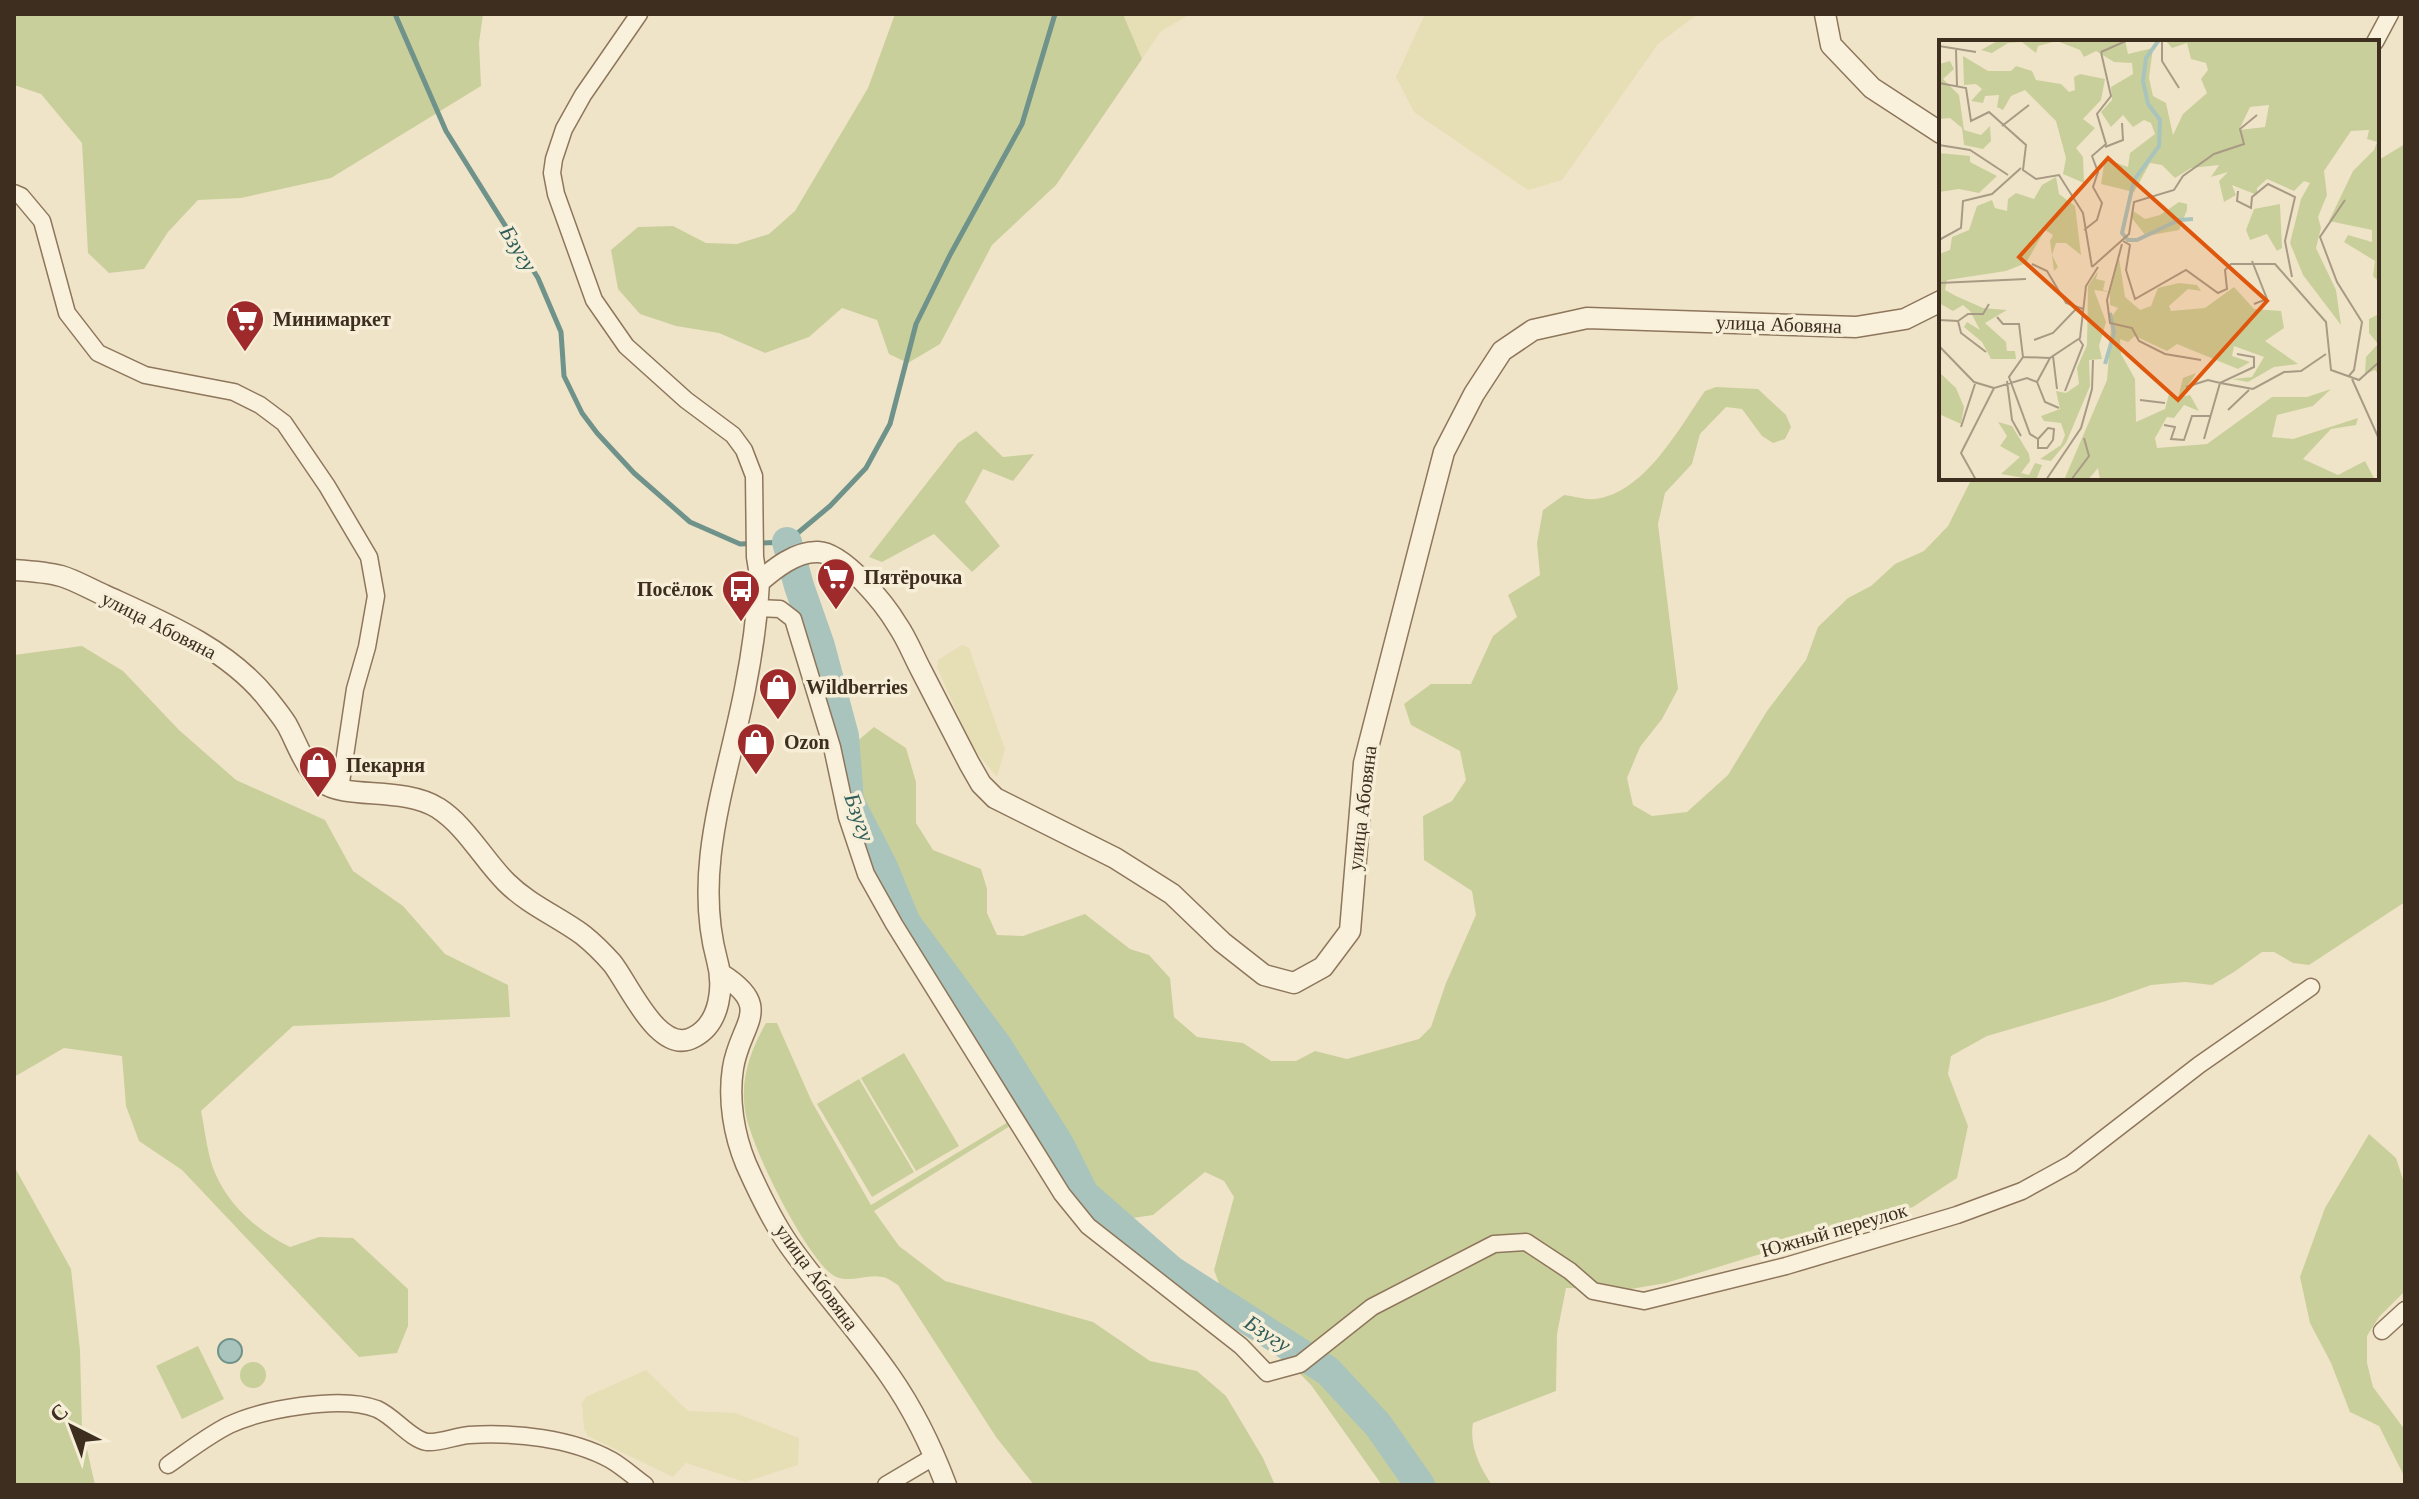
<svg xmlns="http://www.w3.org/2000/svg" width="2419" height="1499" font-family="Georgia,serif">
  <rect width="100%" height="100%" fill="#f0e4c8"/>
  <!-- farmland -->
  <path fill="#e6deb5" d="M 1123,14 L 1191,14 L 1161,31 L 1142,59 Z
    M 1425,14 L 1698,14 L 1658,44 L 1562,180 L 1528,190 L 1414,112 L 1396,77 Z
    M 962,645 L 969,648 L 1005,749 L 997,777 L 972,747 L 937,667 L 938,660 Z
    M 646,1370 L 688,1411 L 735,1413 L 799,1438 L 798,1465 L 745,1482 L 686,1463 L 673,1477 L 588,1436 L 584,1429 L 582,1403 L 586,1397 Z"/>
  <!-- green -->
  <path fill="#c9cf9b" d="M 14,14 L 483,14 L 479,43 L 481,86 L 331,178 L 241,198 L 198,200 L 168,232 L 144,269 L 109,273 L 88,253 L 82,143 L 41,94 L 14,85 Z
    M 895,14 L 1123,14 L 1142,59 L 1056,185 L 992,245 L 940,344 L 908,363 L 889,354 L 877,320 L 842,308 L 809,337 L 765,353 L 719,333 L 676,326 L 640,314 L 618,289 L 611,250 L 638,227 L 673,226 L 706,243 L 737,244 L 769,234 L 795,211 L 868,88 Z
    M 2405,144 L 2405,902 L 2309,965 L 2293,963 L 2274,952 L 2262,952 L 2234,972 L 2212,985 L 2185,982 L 2151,985 L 2106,1001 L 1987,1036 L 1951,1056 L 1948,1074 L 1968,1126 L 1957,1178 L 1913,1207 L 1666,1283 L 1631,1289 L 1566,1288 L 1557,1334 L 1556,1391 L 1473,1423 C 1469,1445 1480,1468 1492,1485 L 1382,1485 L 1311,1385 L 1224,1297 L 1214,1270 L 1234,1197 L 1224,1181 L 1205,1172 L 1153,1215 L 1126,1219 L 1094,1199 L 1031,1113 L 874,1211 L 899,1246 L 945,1281 L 1093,1322 L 1150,1361 L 1197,1371 L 1226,1396 L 1263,1458 L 1275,1485 L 1034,1485 L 996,1437 L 898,1285 C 894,1283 887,1277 882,1277 C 864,1273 845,1287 829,1272 C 802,1248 750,1146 745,1110 C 740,1079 751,1049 766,1023 L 777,1023 L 812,1102 L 871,1205 L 1028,1110 L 962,1008 L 923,958 L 877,883 L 850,813 L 842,754 L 874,727 L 906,748 L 916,782 L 916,823 L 933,850 L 981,869 L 987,889 L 987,913 L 997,935 L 1023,936 L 1085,914 L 1130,949 L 1149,955 L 1170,978 L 1174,1017 L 1197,1037 L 1243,1043 L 1271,1061 L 1296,1061 L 1315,1051 L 1347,1059 L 1419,1039 L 1431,1027 L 1446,983 L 1476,915 L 1472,891 L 1424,860 L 1423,816 L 1452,801 L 1466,780 L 1460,751 L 1411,725 L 1404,704 L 1431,684 L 1471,684 L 1493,636 L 1517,617 L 1508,595 L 1540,575 L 1537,543 L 1543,510 L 1564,495 C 1573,496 1586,500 1595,499 C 1645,493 1679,428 1705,391 L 1716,387 L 1758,389 L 1786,415 L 1791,427 L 1785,439 L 1773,443 L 1762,436 L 1742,409 L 1726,407 L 1700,434 L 1692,464 L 1665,493 L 1658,524 L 1678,689 L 1662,719 L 1640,747 L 1627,778 L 1633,805 L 1652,816 L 1687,812 L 1728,775 L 1767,711 L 1806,660 L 1818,627 L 1848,598 L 1871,586 L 1895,564 L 1924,551 L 1948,526 L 1972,478 L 2377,478 L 2377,161 Z
    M 976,431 L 1003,457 L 1034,454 L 1013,481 L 983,469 L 965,502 L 1000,546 L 972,572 L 934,534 L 882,562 L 869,557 L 958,443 Z
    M 82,646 L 123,671 L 179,730 L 236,780 L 325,820 L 353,871 L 403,906 L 445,954 L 508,985 L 510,1017 L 293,1026 L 201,1111 C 205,1130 207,1154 215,1173 C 230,1207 258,1231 290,1247 L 319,1237 L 353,1238 L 408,1289 L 408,1326 L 397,1353 L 359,1357 L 182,1170 L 139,1141 L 126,1106 L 122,1056 L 64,1048 L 14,1077 L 14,655 Z
    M 904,1053 L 959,1146 L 916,1171 L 861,1078 Z
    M 859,1079 L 914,1172 L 872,1197 L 817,1104 Z
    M 2369,1134 L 2396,1158 L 2405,1186 L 2405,1291 L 2379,1317 L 2367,1336 L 2367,1363 L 2373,1387 L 2405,1430 L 2405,1478 L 2379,1426 L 2350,1412 L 2331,1363 L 2310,1323 L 2300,1277 L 2325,1208 Z
    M 14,1166 L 71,1269 L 80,1350 L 82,1427 L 95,1485 L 14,1485 Z
    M 198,1346 L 224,1399 L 182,1419 L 156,1366 Z
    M240 1375a13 13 0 1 1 26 0a13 13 0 1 1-26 0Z"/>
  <!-- water -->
  <path fill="#a9c4bc" stroke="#6f938a" stroke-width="2" d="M218 1351a12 12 0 1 1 24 0a12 12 0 1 1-24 0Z"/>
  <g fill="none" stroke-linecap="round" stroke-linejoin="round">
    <!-- stream -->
    <path stroke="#6f938a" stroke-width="5" d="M 395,14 L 446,131 L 538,278 L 561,332 L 564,376 L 582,413 L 597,433 L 634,473 L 690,522 L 740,544 L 787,542 L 830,506 L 866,468 L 890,424 L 916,324 L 950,255 L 1022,124 L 1055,14"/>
    <!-- river -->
    <path stroke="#a9c4bc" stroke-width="30" d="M 787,542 L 799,586 L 820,646 L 844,736 L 849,801 L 882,865 L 906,923 L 998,1047 L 1059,1144 L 1084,1194 L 1172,1271 L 1328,1371 L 1378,1425 L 1420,1485"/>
    <!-- minor casing -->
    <g stroke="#8d765c" stroke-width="19">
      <path id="minor" d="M 639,14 L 583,95 L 564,129 L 554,159 L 552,173 L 556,194 L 594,300 L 626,346 L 686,400 L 733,435 L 744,450 L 754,476 L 755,557 L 759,582
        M 2375,42 L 2390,14
        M 14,193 L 21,196 L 42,221 L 67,313 L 98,353 L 145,375 L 234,392 L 260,405 L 284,423 L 327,486 L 369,557 L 376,596 L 367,647 L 355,689 L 340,789
        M 758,608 L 780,609 L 793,619 L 832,747 L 847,817 L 866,874 L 894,924 L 1062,1194 L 1088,1226 L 1241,1346 L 1267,1373 L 1300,1364 L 1372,1307 L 1494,1244 L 1526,1242 L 1570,1271 L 1593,1291 L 1644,1301 L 1786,1266 L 1957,1215 L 2022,1191 L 2071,1164 L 2199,1065 L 2311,987
        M 2382,1331 L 2405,1310
        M 168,1465 C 187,1452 207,1436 229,1425 C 263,1409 341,1395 377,1409 C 395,1417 410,1439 427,1442 C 440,1443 456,1436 469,1435 C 514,1432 571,1438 611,1460 C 623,1467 634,1477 645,1485
        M 886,1485 L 935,1456"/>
    </g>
    <!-- tertiary casing -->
    <g stroke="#8d765c" stroke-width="23">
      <path id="tertiary" d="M 1825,14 L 1831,45 L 1872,88 L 1941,133
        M 14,570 C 29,571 46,572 61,576 C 75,580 90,589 104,595 C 161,621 227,648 267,698 C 274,707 281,715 287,725 C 297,743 305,769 322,782 C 346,800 402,786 438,808 C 466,826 483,859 506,882 C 529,905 557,916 583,935 C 593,943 604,954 612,963 C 629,984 659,1057 694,1037 C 721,1023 724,985 717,960 C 692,868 728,778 745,689 C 752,654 757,618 759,582 C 774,569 796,551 818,552 C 844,553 885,604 898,626 C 907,639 913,655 921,670 C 937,701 953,732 969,763 L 981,784 L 995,798 L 1115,858 L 1172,894 L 1222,942 L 1264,975 L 1294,983 L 1323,967 L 1350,931 L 1364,763 L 1432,498 L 1444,452 L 1474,394 L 1502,351 L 1533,330 L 1587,318 L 1856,327 L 1905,319 L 1941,301
        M 721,974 C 775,1008 740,1023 733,1068 C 728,1100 734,1135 746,1164 C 758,1191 773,1222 789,1245 C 821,1290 859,1331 890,1376 C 913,1409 932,1448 946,1485"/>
    </g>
    <!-- minor -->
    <use href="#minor" stroke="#faf1dc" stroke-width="16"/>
    <!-- tertiary -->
    <use href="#tertiary" stroke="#faf1dc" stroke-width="20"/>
  </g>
  <!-- icons -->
  <defs>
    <g id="supermarket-pin" transform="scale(2)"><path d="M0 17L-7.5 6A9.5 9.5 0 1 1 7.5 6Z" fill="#9e2a2b" stroke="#f7eed8"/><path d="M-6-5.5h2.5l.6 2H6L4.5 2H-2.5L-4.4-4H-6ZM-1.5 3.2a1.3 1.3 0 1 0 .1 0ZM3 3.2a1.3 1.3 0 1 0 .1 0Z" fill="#fff"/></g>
    <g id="bus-pin" transform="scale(2)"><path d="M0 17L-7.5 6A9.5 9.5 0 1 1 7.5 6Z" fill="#9e2a2b" stroke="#f7eed8"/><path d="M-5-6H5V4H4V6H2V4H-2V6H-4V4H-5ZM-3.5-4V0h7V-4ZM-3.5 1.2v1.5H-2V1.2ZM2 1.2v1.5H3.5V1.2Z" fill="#fff"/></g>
    <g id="shop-pin" transform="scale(2)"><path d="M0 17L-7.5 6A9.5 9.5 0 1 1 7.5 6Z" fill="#9e2a2b" stroke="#f7eed8"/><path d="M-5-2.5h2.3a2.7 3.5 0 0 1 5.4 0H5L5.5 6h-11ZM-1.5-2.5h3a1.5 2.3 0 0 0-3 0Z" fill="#fff"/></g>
  </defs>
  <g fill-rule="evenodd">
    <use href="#supermarket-pin" x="245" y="319"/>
    <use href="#supermarket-pin" x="836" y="577"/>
    <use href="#bus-pin" x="741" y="589"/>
    <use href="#shop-pin" x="778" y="687"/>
    <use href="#shop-pin" x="756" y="742"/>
    <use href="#shop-pin" x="318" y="765"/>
  </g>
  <g text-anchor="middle" stroke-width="7" stroke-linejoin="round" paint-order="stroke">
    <!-- poi labels -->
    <g font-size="20" font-weight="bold" fill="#3d2e20" stroke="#f7eed8" text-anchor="start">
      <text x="273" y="326">Минимаркет</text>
      <text x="864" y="584">Пятёрочка</text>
      <text x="713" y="596" text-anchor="end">Посёлок</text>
      <text x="806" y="694">Wildberries</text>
      <text x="784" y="749">Ozon</text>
      <text x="346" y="772">Пекарня</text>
    </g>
    <!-- street labels -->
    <g font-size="20" fill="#3d2e20" stroke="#f7eed8">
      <text transform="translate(1779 324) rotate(2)" y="7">улица Абовяна</text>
      <text transform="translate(159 625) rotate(27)" y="7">улица Абовяна</text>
      <text transform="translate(1362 808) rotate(-83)" y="7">улица Абовяна</text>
      <text transform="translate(1834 1230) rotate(-16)" y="7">Южный переулок</text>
      <text transform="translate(817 1277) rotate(54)" y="7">улица Абовяна</text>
    </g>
    <!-- water labels -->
    <g font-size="22" font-style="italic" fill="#2f5d5a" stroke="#f7eed8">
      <text transform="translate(519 248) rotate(58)" y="8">Бзугу</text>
      <text transform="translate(860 817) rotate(70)" y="8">Бзугу</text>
      <text transform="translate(1268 1333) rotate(33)" y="8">Бзугу</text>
    </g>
  </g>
  <!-- overview -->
  <g transform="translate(1939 40)">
    <rect width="440" height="440" fill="#f0e4c8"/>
    <path d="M 60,0 L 186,0 L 189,14 L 214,8 L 210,38 L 214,56 L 227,63 L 234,95 L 244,74 L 268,53 L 262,39 L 269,30 L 267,23 L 252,19 L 248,3 L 233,8 L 226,0 L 440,0 L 440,242 L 434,236 L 436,221 L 405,202 L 409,195 L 433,202 L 433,190 L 390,181 L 414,131 L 435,110 L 438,102 L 428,99 L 430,90 L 412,91 L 385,131 L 388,155 L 379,177 L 382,188 L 377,208 L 397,250 L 402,285 L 364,235 L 351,203 L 362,159 L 371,143 L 365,141 L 355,151 L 328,139 L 318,148 L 318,155 L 293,145 L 297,155 L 285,162 L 280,141 L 289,132 L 272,137 L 280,125 L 252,128 L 236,138 L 223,125 L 211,123 L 195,152 L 162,144 L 166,119 L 189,127 L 191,113 L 216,94 L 212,83 L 205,80 L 194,87 L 184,75 L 172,87 L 162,72 L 173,60 L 172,47 L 194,34 L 193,23 L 175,22 L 157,11 L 145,17 L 141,10 L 118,1 L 99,6 L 97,13 L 83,2 L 69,3 L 53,13 L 42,10 ZM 330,65 L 326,87 L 300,90 L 311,67 ZM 24,16 L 49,31 L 72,31 L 77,26 L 93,31 L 97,40 L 122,44 L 130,52 L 136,50 L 135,37 L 141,34 L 166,39 L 162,60 L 144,79 L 156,88 L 137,108 L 144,117 L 145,143 L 124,134 L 127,118 L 117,81 L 86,50 L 72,56 L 64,70 L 58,67 L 60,55 L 46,56 L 44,63 L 32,61 L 43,49 L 37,44 L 25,45 ZM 11,21 L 15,29 L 4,39 L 20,55 L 25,90 L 42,95 L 51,86 L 52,101 L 44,109 L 25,105 L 23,88 L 11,78 L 0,79 L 0,24 ZM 0,113 L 31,116 L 31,122 L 58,136 L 40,153 L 20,149 L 0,152 ZM 117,137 L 120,154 L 136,166 L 142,215 L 127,203 L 117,203 L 113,215 L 119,227 L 115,231 L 111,201 L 114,195 L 106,190 L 87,223 L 67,231 L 8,240 L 6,250 L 17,256 L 44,268 L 68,270 L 46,283 L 67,302 L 68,311 L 76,311 L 77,319 L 52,319 L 43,302 L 25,287 L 28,282 L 41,290 L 31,271 L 24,265 L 14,271 L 0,263 L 0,214 L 11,210 L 13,197 L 30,190 L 38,166 L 53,160 L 56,168 L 68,171 L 69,159 L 77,153 L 95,159 L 103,145 ZM 240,162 L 248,164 L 248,170 L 240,190 L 207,196 L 192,177 L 194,171 L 206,179 L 221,175 ZM 341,164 L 343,208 L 338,211 L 328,194 L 311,200 L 307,190 L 315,169 ZM 180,218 L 186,257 L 201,270 L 212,266 L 219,248 L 240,243 L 258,245 L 262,251 L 249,249 L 230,266 L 232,271 L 266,268 L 295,247 L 315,269 L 342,271 L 345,288 L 326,301 L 359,324 L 335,327 L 309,342 L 293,339 L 313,337 L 325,317 L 295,306 L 293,316 L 311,322 L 299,329 L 238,304 L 228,311 L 196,296 L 189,302 L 181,299 L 182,314 L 196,339 L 197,382 L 226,369 L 230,354 L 239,358 L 244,338 L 257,333 L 242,357 L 251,355 L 260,371 L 245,365 L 235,378 L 228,377 L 216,398 L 218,408 L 268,404 L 333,357 L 368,357 L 392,349 L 374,366 L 338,375 L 333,397 L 354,399 L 419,378 L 417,385 L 392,389 L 364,419 L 399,435 L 426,421 L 436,440 L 161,440 L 159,428 L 149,440 L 125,440 L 168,340 L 173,276 L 179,268 L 171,265 L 171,252 L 155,250 L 167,282 L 160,306 L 163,319 L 150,320 L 151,346 L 127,403 L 112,421 L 101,419 L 122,405 L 126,395 L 122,383 L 105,381 L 102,376 L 121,369 L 117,351 L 127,353 L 140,344 L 138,328 L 148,305 L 149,246 L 159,231 L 157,239 L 166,241 L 164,250 L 171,252 ZM 440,274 L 440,335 L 436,330 L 426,334 L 427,317 L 439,304 L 430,293 L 430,279 ZM 0,332 L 17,348 L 25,367 L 22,384 L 0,374 ZM 59,382 L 73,386 L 90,414 L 91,421 L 82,433 L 90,435 L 96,423 L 103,425 L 97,440 L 62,434 L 81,417 L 61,406 L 68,396 Z" fill="#c9cf9b" fill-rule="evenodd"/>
    <path fill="none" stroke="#a9c4bc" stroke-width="4" d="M 220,0 L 207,18 L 204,41 L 209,64 L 221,80 L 220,106 L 195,140 L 183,193 L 189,200 L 198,200 L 240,180 L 254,179M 166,324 L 175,293 L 171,273"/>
    <path fill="none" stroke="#a89b85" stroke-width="2" d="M 223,0 L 223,21 L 240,48M 0,6 L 37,12M 17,9 L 18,47M 162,12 L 189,0M 0,43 L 27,48 L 32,81 L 50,72 L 87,105 L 84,130 L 97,139 L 120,135 L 144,173 L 153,227M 63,86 L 90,65M 0,105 L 31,110 L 69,135M 166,107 L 184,100 L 183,83M 299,151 L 298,161 L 312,168 L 313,157 L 329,144 L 356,157 L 346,201 L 353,237M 406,160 L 381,197 L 398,242 L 423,282 L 415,330 L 409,337M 145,190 L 158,180 L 163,163 L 154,147 L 159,132 L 153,116 L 167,104 L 158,74 L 172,56 L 162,12M 0,200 L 22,188 L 24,161 L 53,154 L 82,128M 184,201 L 191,205 L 187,230 L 196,259 L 247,230 L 279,253 L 288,249 L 286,230 L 292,224 L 336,224 L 387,282 L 392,330 L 420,340 L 440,322M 183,204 L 168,260 L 171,283 L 193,288 L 200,301 L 226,314 L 262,320M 313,221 L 328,259 L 315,264M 93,224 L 108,231 L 127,263 L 144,269M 153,227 L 190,194 L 195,162 L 235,150 L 244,136 L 275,114 L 305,104 L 301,89 L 318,75M 0,243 L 87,239M 58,277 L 64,284 L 80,284 L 84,317 L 70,337 L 91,394 L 99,399M 0,280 L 19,281 L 22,293 L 47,312M 19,281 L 29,274 L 44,274 L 50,264M 95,300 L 114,293 L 138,268M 0,306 L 35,342 L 55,348M 114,316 L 118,349M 84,317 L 111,318M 413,339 L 440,399M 68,341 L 73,380 L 82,396M 98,342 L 111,318 L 141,298 L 147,246 L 159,227M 247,347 L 269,340 L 281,343 L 315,327 L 315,317 L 298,314M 126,351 L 144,305 L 140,299M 201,360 L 226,363M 289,370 L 310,350M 225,385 L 236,387 L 232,399 L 245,400 L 253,376 L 271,376M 22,387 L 36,344M 109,388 L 115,389 L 114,400 L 108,408 L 99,408 L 99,399 ZM 265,399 L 281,343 L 314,349 L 345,332 L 362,331 L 387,314M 37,440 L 22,413 L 55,348 L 88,338 L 98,342 L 106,362 L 120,368M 107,440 L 142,388 L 153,349 L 154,320M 132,440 L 150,416 L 145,398"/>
    <path fill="#df570d" fill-opacity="0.15" stroke="#df570d" stroke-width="4" d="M 169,118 L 328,261 L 239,360 L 80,217 Z"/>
    <rect width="440" height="440" fill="none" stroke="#3d2e20" stroke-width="4"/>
  </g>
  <!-- border -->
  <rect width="2419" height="1499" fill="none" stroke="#3d2e20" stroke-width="32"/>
  <!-- north arrow -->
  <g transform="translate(72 1427) rotate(318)" stroke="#f7eed8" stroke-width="6" paint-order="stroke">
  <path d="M0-6L14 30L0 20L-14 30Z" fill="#3d2e20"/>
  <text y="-12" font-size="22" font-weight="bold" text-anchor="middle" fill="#3d2e20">С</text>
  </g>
</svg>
